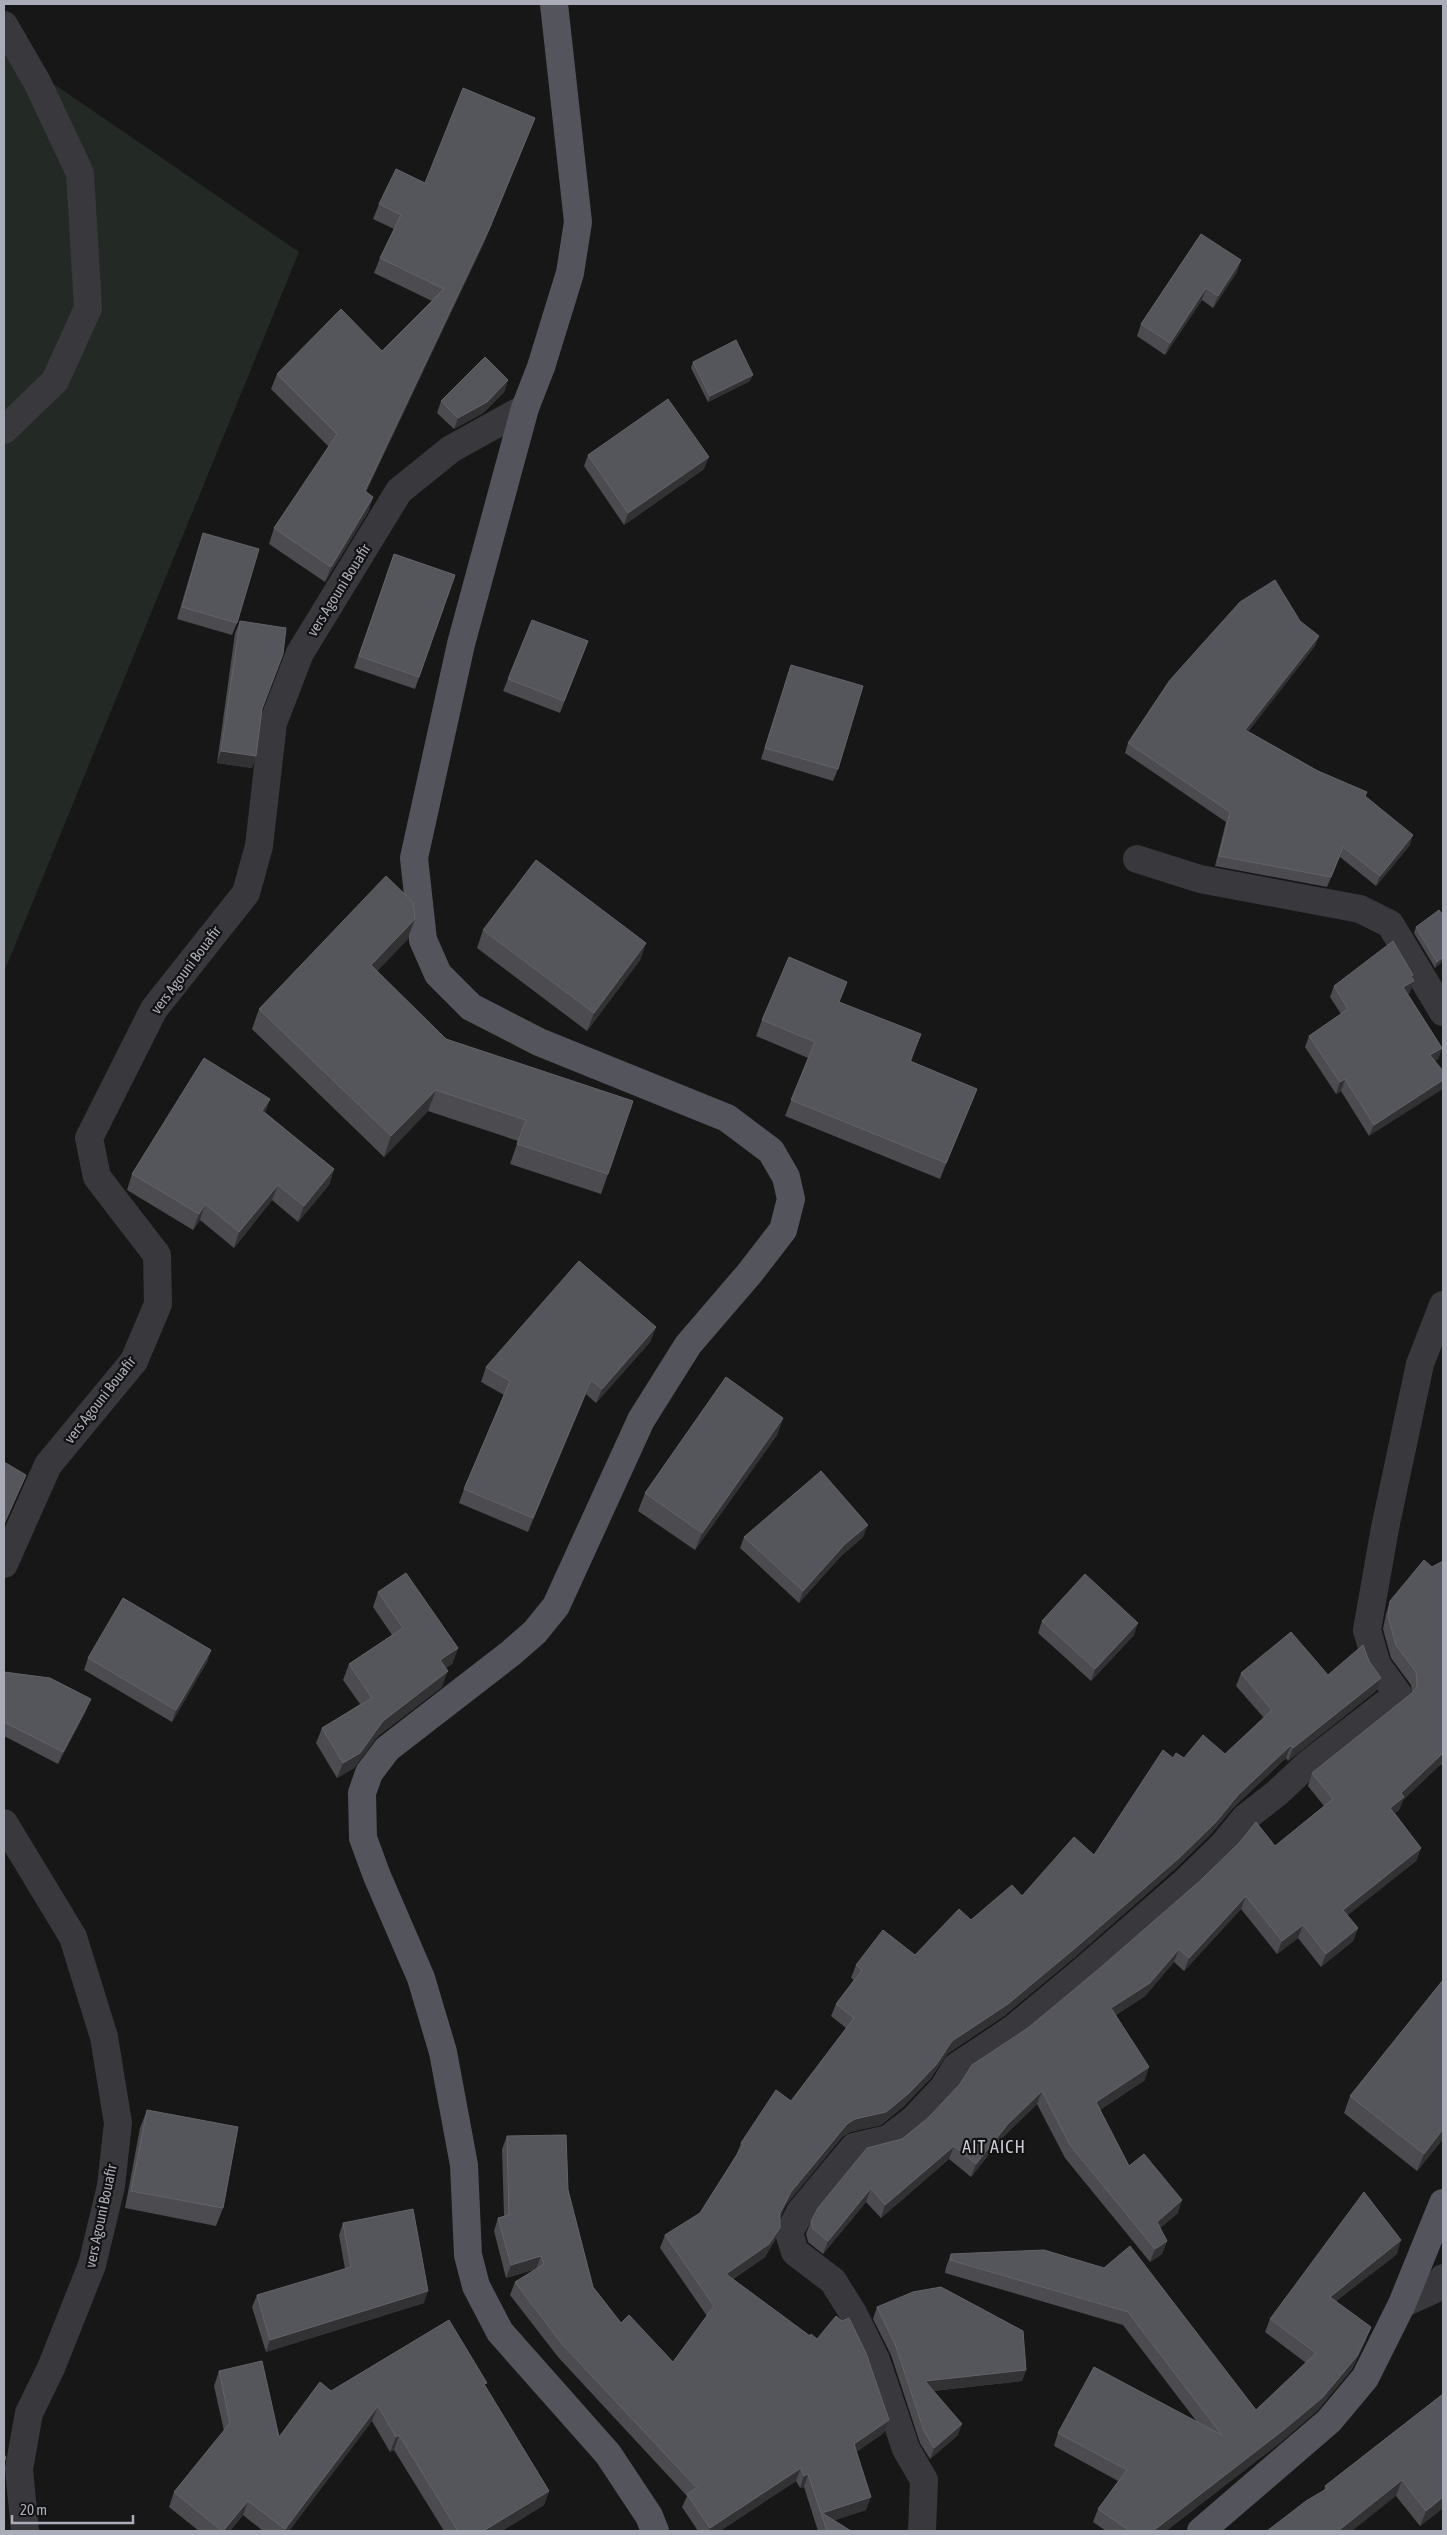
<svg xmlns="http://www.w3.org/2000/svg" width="1447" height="2535" font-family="'Asap Condensed',sans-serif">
  <rect width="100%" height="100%" fill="#171718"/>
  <!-- green -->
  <path fill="#232a25" d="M 4,50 L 299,252 L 4,972 Z"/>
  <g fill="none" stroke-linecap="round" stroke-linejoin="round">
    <!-- minor -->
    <path stroke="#38383d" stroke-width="28" d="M 4,25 L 37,82 L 80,173 L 88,308 L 55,381 L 4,430
      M 1137,859 L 1200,879 L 1360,909 L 1390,924 L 1443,1012
      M 4,1564 L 48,1465 L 134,1361 L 158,1304 L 157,1255 L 97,1177 L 89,1138 L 154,1009 L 246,893 L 259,846 L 273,723 L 300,653 L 399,491 L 451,449 L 525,408
      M 4,1823 L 73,1937 L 104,2037 L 118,2123 L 111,2186 L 92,2265 L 51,2368 L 29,2413 L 19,2469 L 25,2531
      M 1402,2304 L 1435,2289 L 1443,2278
      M 922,2531 L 924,2480 L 906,2449 L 876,2360 L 853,2313 L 833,2281 L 795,2252 L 789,2233 L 800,2212 L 854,2147 L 888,2139 L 914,2119 L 944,2087 L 956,2067 L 1013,2029 L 1085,1969 L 1185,1882 L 1223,1845 L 1245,1818 L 1277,1793 L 1308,1764 L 1398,1694 L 1377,1665 L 1367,1630 L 1385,1528 L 1420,1364 L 1443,1305"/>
    <!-- major -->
    <path stroke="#54555c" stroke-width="28" d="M 554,4 L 578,222 L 570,273 L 541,367 L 525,408 L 461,644 L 414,858 L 423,940 L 438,974 L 471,1007 L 539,1042 L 727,1118 L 771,1151 L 786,1177 L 791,1199 L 783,1230 L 749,1274 L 688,1345 L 641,1420 L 556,1606 L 535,1632 L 511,1653 L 387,1749 L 369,1773 L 362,1793 L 363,1838 L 377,1876 L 421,1978 L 443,2052 L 464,2165 L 468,2255 L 476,2286 L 500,2332 L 608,2454 L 649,2516 L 655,2531
      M 1201,2531 L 1329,2421 L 1365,2378 L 1402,2304 L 1443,2203"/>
  </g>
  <!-- wall -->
  <path fill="#4b4b50" d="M 535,118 L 484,243 L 366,492 L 373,497 L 368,512 L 325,582 L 269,544 L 274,528 L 329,447 L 271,389 L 277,374 L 382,351 L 432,301 L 374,273 L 380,258 L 394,229 L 373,219 L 379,204 L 425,183 Z
    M 1201,234 L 1237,272 L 1213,308 L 1202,300 L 1165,355 L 1137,336 L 1141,324 Z
    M 693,362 L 750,381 L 708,402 L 691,368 Z
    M 508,380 L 504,392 L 483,413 L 454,429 L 437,413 L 441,401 Z
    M 588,455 L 704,469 L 624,525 L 584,466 Z
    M 203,533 L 237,623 L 232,635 L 177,619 L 199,545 Z
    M 394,554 L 455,575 L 415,689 L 354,668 Z
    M 240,621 L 262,710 L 256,756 L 252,768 L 217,763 L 235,633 Z
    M 588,641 L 560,713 L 503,691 L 508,679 Z
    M 1315,646 L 1248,731 L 1318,771 L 1365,796 L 1410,845 L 1376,886 L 1340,857 L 1327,887 L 1215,866 L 1226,822 L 1125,753 L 1128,743 Z
    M 791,665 L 838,769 L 833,781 L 761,759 Z
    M 415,919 L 407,940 L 377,971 L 446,1039 L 608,1174 L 601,1194 L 510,1164 L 518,1141 L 428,1111 L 384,1157 L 252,1029 L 259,1009 Z
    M 1416,927 L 1443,961 L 1435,968 L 1414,933 Z
    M 483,930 L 646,943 L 640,960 L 587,1031 L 477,948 Z
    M 1412,978 L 1410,992 L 1408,994 L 1442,1048 L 1438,1059 L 1435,1061 L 1369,1136 L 1341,1091 L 1336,1094 L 1305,1047 L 1309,1036 L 1341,1014 L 1330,997 L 1334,986 Z
    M 840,1002 L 915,1050 L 911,1062 L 977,1089 L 940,1179 L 785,1116 L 808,1058 L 756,1036 L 762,1020 Z
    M 270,1099 L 265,1112 L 334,1169 L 329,1185 L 298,1222 L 272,1200 L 234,1248 L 200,1220 L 193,1230 L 127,1190 L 132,1174 Z
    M 656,1327 L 650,1342 L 596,1403 L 586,1394 L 528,1532 L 459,1503 L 464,1489 L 504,1395 L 481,1382 L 486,1367 Z
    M 783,1418 L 777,1435 L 695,1550 L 638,1511 L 645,1493 Z
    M 744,1537 L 863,1537 L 841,1556 L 799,1603 L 740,1548 Z
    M 1443,1561 L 1443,1766 L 1441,1764 L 1403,1800 L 1399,1810 L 1395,1813 L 1421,1848 L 1416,1861 L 1347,1915 L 1358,1928 L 1353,1941 L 1321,1967 L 1298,1938 L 1277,1954 L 1241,1909 L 1184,1971 L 1174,1962 L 1145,1996 L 1116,2015 L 1145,2080 L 1100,2110 L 1129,2166 L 1178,2213 L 1160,2228 L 1167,2241 L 1162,2254 L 1150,2262 L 1065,2158 L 1037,2104 L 1002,2138 L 971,2177 L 949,2159 L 881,2218 L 866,2202 L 823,2254 L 808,2242 L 806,2234 L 811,2221 L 902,2139 L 928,2118 L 1028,2028 L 1275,1846 L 1324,1806 L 1308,1786 L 1312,1773 L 1412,1694 L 1411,1685 L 1391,1658 L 1383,1629 L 1386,1614 L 1390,1601 L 1432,1567 Z
    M 378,1592 L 458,1648 L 452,1664 L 446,1668 L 442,1687 L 377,1737 L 354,1768 L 337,1778 L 316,1743 L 322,1728 L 360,1704 L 343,1680 L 349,1664 L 392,1635 L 373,1607 Z
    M 1042,1621 L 1134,1635 L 1091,1681 L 1038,1633 Z
    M 211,1650 L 207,1662 L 172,1722 L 84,1670 L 88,1658 Z
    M 1369,1661 L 1381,1678 L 1376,1691 L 1288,1761 L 1286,1758 L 1233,1808 L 1211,1834 L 1174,1870 L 1075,1957 L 1004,2016 L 947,2054 L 931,2078 L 903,2107 L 881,2125 L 850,2132 L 842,2137 L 786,2205 L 780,2217 L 780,2228 L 775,2240 L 765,2257 L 733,2279 L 884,2433 L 856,2452 L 866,2510 L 834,2520 L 851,2531 L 818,2531 L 804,2487 L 800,2488 L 796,2481 L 720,2531 L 698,2531 L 682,2507 L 687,2496 L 558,2357 L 510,2295 L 515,2282 L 536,2269 L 506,2278 L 494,2231 L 498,2218 L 504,2216 L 502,2149 L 507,2136 L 568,2190 L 593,2287 L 621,2323 L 673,2362 L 707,2316 L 660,2248 L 665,2235 L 700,2213 L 736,2156 L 741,2143 L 791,2101 L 846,2028 L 831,2016 L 836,2004 L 854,1980 L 851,1978 L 856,1965 L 915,1955 L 971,1920 L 1022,1896 L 1094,1855 L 1173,1758 L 1184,1758 L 1225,1754 L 1264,1718 L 1236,1686 L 1241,1673 L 1328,1675 Z
    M 4,1672 L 86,1711 L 58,1764 L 4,1736 Z
    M 1443,1980 L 1443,2139 L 1417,2171 L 1344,2113 L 1350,2096 Z
    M 147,2110 L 223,2208 L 216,2226 L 125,2208 L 140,2128 Z
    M 343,2223 L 424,2303 L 266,2352 L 252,2307 L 257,2295 L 345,2269 L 339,2235 Z
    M 951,2254 L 1104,2268 L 1256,2410 L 1306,2363 L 1265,2332 L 1270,2319 L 1397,2254 L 1336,2301 L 1366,2340 L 1352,2369 L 1318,2410 L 1281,2442 L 1166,2531 L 1106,2531 L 1093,2522 L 1098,2509 L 1118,2481 L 1054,2446 L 1058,2433 L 1197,2422 L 1123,2325 L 945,2273 L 946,2267 Z
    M 877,2307 L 1026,2370 L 1022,2381 L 933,2391 L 958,2435 L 930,2459 L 920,2443 L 891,2355 L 873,2319 Z
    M 219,2371 L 279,2437 L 331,2391 L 485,2386 L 549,2491 L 544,2505 L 502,2531 L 444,2531 L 394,2450 L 390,2452 L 372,2421 L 289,2531 L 263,2531 L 243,2515 L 230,2531 L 199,2531 L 169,2507 L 174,2492 L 224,2431 L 214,2386 Z
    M 1443,2394 L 1443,2508 L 1420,2526 L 1396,2496 L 1324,2491 L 1325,2486 Z"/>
  <!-- shaded-wall -->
  <path fill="#323235" d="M 535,118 L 484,243 L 359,507 L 365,491 Z
    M 1241,260 L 1237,272 L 1213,308 L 1218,296 Z
    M 1206,288 L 1202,300 L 1165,355 L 1170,343 Z
    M 753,375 L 750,381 L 708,402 L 710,396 Z
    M 508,380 L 504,392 L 483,413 L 454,429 L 458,418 Z
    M 709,457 L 704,469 L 624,525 L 628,513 Z
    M 373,497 L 368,512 L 325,582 L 331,567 Z
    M 1319,636 L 1315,646 L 1242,740 L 1245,730 Z
    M 221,751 L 256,756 L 252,768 L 217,763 Z
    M 1413,835 L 1410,845 L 1376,886 L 1380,876 Z
    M 1343,847 L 1340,857 L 1327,887 Z
    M 415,919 L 407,940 L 363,986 L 371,965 Z
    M 646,943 L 640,960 L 587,1031 L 594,1013 Z
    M 1443,957 L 1443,961 L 1435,968 L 1437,962 Z
    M 1413,975 L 1410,983 L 1414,981 L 1410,992 L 1399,999 L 1403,987 L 1411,976 Z
    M 921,1034 L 915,1050 L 904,1078 L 910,1061 Z
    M 1442,1048 L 1438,1059 L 1426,1067 L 1430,1055 Z
    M 1345,1079 L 1341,1091 L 1336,1094 L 1340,1082 Z
    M 1443,1080 L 1443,1089 L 1369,1136 L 1374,1125 Z
    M 977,1089 L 971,1105 L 940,1179 L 946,1163 Z
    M 436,1090 L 428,1111 L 384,1157 L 391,1136 Z
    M 270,1099 L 264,1114 L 262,1111 Z
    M 334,1169 L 329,1185 L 298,1222 L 304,1206 Z
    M 278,1185 L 272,1200 L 234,1248 L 239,1232 Z
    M 205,1204 L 200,1220 L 193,1230 L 199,1214 Z
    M 656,1327 L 650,1342 L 596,1403 L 602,1389 Z
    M 591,1380 L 586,1394 L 528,1532 L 533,1518 Z
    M 783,1418 L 777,1435 L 695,1550 L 702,1533 Z
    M 868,1525 L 863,1537 L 841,1556 L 799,1603 L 803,1591 L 845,1544 Z
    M 1138,1623 L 1134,1635 L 1091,1681 L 1095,1669 Z
    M 458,1648 L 452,1664 L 435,1675 L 440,1660 Z
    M 211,1650 L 207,1662 L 172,1722 L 176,1710 Z
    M 448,1671 L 442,1687 L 377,1737 L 354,1768 L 337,1778 L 343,1763 L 383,1721 Z
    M 1381,1678 L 1376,1691 L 1288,1761 L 1293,1748 Z
    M 91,1699 L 86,1711 L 58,1764 L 63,1752 Z
    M 1291,1745 L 1286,1758 L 1233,1808 L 1211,1834 L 1174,1870 L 1075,1957 L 1004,2016 L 947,2054 L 931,2078 L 903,2107 L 881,2125 L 850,2132 L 842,2137 L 786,2205 L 775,2226 L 780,2213 L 791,2192 L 847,2124 L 855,2119 L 952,2041 L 1238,1795 Z
    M 1443,1753 L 1443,1758 L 1441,1764 L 1403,1800 L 1399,1810 L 1385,1821 L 1390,1808 L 1401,1793 Z
    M 1421,1848 L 1416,1861 L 1338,1923 L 1343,1910 Z
    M 1246,1896 L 1241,1909 L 1184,1971 L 1189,1958 Z
    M 1303,1925 L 1298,1938 L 1277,1954 L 1282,1941 Z
    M 1358,1928 L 1353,1941 L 1321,1967 L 1326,1954 Z
    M 1179,1949 L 1174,1962 L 1145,1996 L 1106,2021 L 1111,2008 Z
    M 1149,2067 L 1145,2080 L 1092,2115 L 1096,2102 Z
    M 1042,2091 L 1037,2104 L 1002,2138 L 971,2177 L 976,2164 L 1007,2125 Z
    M 1443,2129 L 1443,2139 L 1417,2171 L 1424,2154 Z
    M 954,2146 L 949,2159 L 881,2218 L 885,2205 Z
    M 871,2188 L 866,2202 L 823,2254 L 828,2241 Z
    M 1182,2200 L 1178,2213 L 1152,2235 L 1157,2222 Z
    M 780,2228 L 775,2240 L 765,2257 L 721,2286 L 726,2274 Z
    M 1401,2240 L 1397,2254 L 1325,2310 L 1330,2297 Z
    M 1167,2241 L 1162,2254 L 1150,2262 L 1155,2249 Z
    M 541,2256 L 536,2269 L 506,2278 L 511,2265 Z
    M 428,2291 L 424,2303 L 266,2352 L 270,2340 Z
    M 1371,2327 L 1366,2340 L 1352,2369 L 1318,2410 L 1281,2442 L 1166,2531 L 1153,2531 Z
    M 1026,2370 L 1022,2381 L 921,2392 L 925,2381 Z
    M 378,2406 L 372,2421 L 289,2531 L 284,2531 Z
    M 889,2420 L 884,2433 L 849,2457 L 854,2444 Z
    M 962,2424 L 958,2435 L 930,2459 L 934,2448 Z
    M 399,2435 L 394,2450 L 390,2452 L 396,2437 Z
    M 801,2468 L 796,2481 L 720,2531 L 709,2531 L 710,2528 Z
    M 808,2474 L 804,2487 L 800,2488 L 804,2476 Z
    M 1402,2480 L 1396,2496 L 1352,2531 L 1338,2531 Z
    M 549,2491 L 544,2505 L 502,2531 L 483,2531 Z
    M 871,2497 L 866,2510 L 824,2524 L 822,2513 Z
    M 1443,2497 L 1443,2508 L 1420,2526 L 1426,2511 Z
    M 248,2501 L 243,2515 L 230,2531 L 223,2531 Z"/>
  <!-- building -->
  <path fill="#55565b" stroke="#636369" d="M 463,88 L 535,118 L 490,227 L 365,491 L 373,497 L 331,567 L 274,528 L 337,434 L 277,374 L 341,309 L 382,351 L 444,289 L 380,258 L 401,215 L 379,204 L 396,169 L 425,183 Z
    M 1201,234 L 1241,260 L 1218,296 L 1206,288 L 1170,343 L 1141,324 Z
    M 736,340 L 753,375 L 710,396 L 693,362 Z
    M 485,357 L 508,380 L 487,402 L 458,418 L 441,401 Z
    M 668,399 L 709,457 L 628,513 L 588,455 Z
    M 203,533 L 259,549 L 237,623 L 182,607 Z
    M 394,554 L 455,575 L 419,677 L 359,656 Z
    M 1275,580 L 1300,621 L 1319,636 L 1245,730 L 1318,771 L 1367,792 L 1365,796 L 1413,835 L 1380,876 L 1343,847 L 1331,877 L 1219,856 L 1230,812 L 1128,743 L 1170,680 L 1240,602 Z
    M 532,620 L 588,641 L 564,701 L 508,679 Z
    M 240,621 L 286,628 L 283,654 L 262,709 L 256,756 L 221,751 Z
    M 791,665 L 863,686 L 838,769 L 765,748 Z
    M 536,860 L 646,943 L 594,1013 L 483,930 Z
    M 386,876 L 413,902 L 415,919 L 371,965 L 446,1039 L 633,1101 L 608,1174 L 517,1144 L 526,1120 L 436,1090 L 391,1136 L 259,1009 Z
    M 1439,910 L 1443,915 L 1443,957 L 1437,962 L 1416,927 Z
    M 1393,941 L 1413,975 L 1411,976 L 1414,981 L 1403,987 L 1442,1048 L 1430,1055 L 1443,1071 L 1443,1080 L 1374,1125 L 1345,1079 L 1340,1082 L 1309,1036 L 1348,1009 L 1334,986 Z
    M 789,957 L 847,982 L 839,1002 L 921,1034 L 910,1061 L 977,1089 L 946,1163 L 791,1100 L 815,1042 L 762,1020 Z
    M 204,1058 L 270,1099 L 262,1111 L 334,1169 L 304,1206 L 278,1185 L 239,1232 L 205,1204 L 199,1214 L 132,1174 Z
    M 579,1261 L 656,1327 L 602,1389 L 591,1380 L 533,1518 L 464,1489 L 510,1381 L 486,1367 Z
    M 726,1377 L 783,1418 L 702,1533 L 645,1493 Z
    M 4,1462 L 26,1475 L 4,1524 Z
    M 821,1471 L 868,1525 L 845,1544 L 803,1591 L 744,1537 Z
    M 1424,1560 L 1432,1567 L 1443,1561 L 1443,1753 L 1401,1793 L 1404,1797 L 1390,1808 L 1421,1848 L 1343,1910 L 1358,1928 L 1326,1954 L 1303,1925 L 1282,1941 L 1246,1896 L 1189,1958 L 1179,1949 L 1150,1983 L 1111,2008 L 1149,2067 L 1096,2102 L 1129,2166 L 1144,2154 L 1182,2200 L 1157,2222 L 1167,2241 L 1155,2249 L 1070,2145 L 1042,2091 L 1007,2125 L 976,2164 L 954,2146 L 885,2205 L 871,2188 L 828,2241 L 813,2229 L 811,2221 L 818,2208 L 867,2148 L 902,2139 L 928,2118 L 960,2084 L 972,2065 L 1028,2028 L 1100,1968 L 1201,1880 L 1239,1843 L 1256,1822 L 1275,1846 L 1333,1799 L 1312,1773 L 1412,1693 L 1417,1687 L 1416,1672 L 1396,1645 L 1388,1616 L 1390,1601 Z
    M 406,1573 L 458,1648 L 440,1660 L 448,1671 L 383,1721 L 360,1753 L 343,1763 L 322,1728 L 372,1698 L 349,1664 L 403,1628 L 378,1592 Z
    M 1085,1574 L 1138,1623 L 1095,1669 L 1042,1621 Z
    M 123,1598 L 211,1650 L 176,1710 L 88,1658 Z
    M 1291,1632 L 1328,1675 L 1363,1645 L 1369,1661 L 1381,1678 L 1293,1748 L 1291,1745 L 1238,1795 L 1216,1822 L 1179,1858 L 1080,1944 L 1008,2004 L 952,2041 L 936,2065 L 908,2094 L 886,2112 L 855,2119 L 847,2124 L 791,2192 L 780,2213 L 780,2228 L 769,2244 L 726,2274 L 810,2336 L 811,2334 L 817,2339 L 836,2316 L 842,2321 L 849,2318 L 866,2353 L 889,2420 L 854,2444 L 871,2497 L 822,2513 L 851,2531 L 827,2531 L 808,2474 L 804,2476 L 801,2468 L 710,2528 L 687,2494 L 697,2488 L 562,2344 L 515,2282 L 544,2264 L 541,2256 L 511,2265 L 498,2218 L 509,2215 L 507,2136 L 566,2135 L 568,2190 L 593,2287 L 621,2323 L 629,2315 L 673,2362 L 714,2306 L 665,2235 L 700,2213 L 743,2145 L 741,2143 L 776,2090 L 791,2101 L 854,2018 L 836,2004 L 862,1970 L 856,1965 L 883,1930 L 915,1955 L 959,1909 L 971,1920 L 1012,1885 L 1022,1896 L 1074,1837 L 1094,1855 L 1163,1750 L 1173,1758 L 1176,1753 L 1184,1758 L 1203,1735 L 1225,1754 L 1272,1710 L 1241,1673 Z
    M 4,1672 L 50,1678 L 91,1699 L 63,1752 L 4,1722 Z
    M 1443,1980 L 1443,2129 L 1424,2154 L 1350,2096 Z
    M 147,2110 L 238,2127 L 223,2208 L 131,2191 Z
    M 1364,2192 L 1401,2240 L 1330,2297 L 1371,2327 L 1357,2356 L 1323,2397 L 1286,2428 L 1153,2531 L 1130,2531 L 1098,2509 L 1127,2470 L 1058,2433 L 1094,2367 L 1222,2435 L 1128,2312 L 950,2260 L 951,2254 L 1044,2250 L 1104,2268 L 1130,2246 L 1256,2410 L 1316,2353 L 1270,2319 Z
    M 413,2209 L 428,2291 L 270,2340 L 257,2295 L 351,2267 L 343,2223 Z
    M 941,2287 L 1023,2331 L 1026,2370 L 925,2381 L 962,2424 L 934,2448 L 924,2431 L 895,2344 L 877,2307 L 913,2292 Z
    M 449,2320 L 487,2383 L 484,2384 L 549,2491 L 483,2531 L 458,2531 L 399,2435 L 396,2437 L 378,2406 L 285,2529 L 248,2501 L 223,2531 L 222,2531 L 174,2492 L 230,2423 L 219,2371 L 262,2361 L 279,2437 L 320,2382 L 331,2391 Z
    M 1443,2394 L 1443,2497 L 1426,2511 L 1402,2480 L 1338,2531 L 1267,2531 L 1306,2501 L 1328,2488 L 1325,2486 Z
    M 4,2456 L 6,2457 L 4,2463 Z"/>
  <g text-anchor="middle" stroke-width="4.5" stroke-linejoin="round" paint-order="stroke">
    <!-- street labels -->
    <g font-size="15" fill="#aaacb7" stroke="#121213">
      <text transform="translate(339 590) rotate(-58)" y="5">vers Agouni Bouafir</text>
      <text transform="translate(186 970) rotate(-53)" y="5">vers Agouni Bouafir</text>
      <text transform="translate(100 1400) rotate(-52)" y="5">vers Agouni Bouafir</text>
      <text transform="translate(101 2216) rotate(-78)" y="5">vers Agouni Bouafir</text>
    </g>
    <!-- quarter labels -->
    <g font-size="18" letter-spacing="1" fill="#cbccd3" stroke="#121213">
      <text x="994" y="2153">AIT AICH</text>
    </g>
  </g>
  <!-- border -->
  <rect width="1447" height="2535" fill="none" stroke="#aaacb7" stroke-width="10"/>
  <!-- scale -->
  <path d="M12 2515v8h121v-8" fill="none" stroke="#aaacb7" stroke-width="2.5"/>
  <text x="20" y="2515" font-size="15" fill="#aaacb7" stroke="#121213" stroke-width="4" paint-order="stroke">20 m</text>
</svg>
